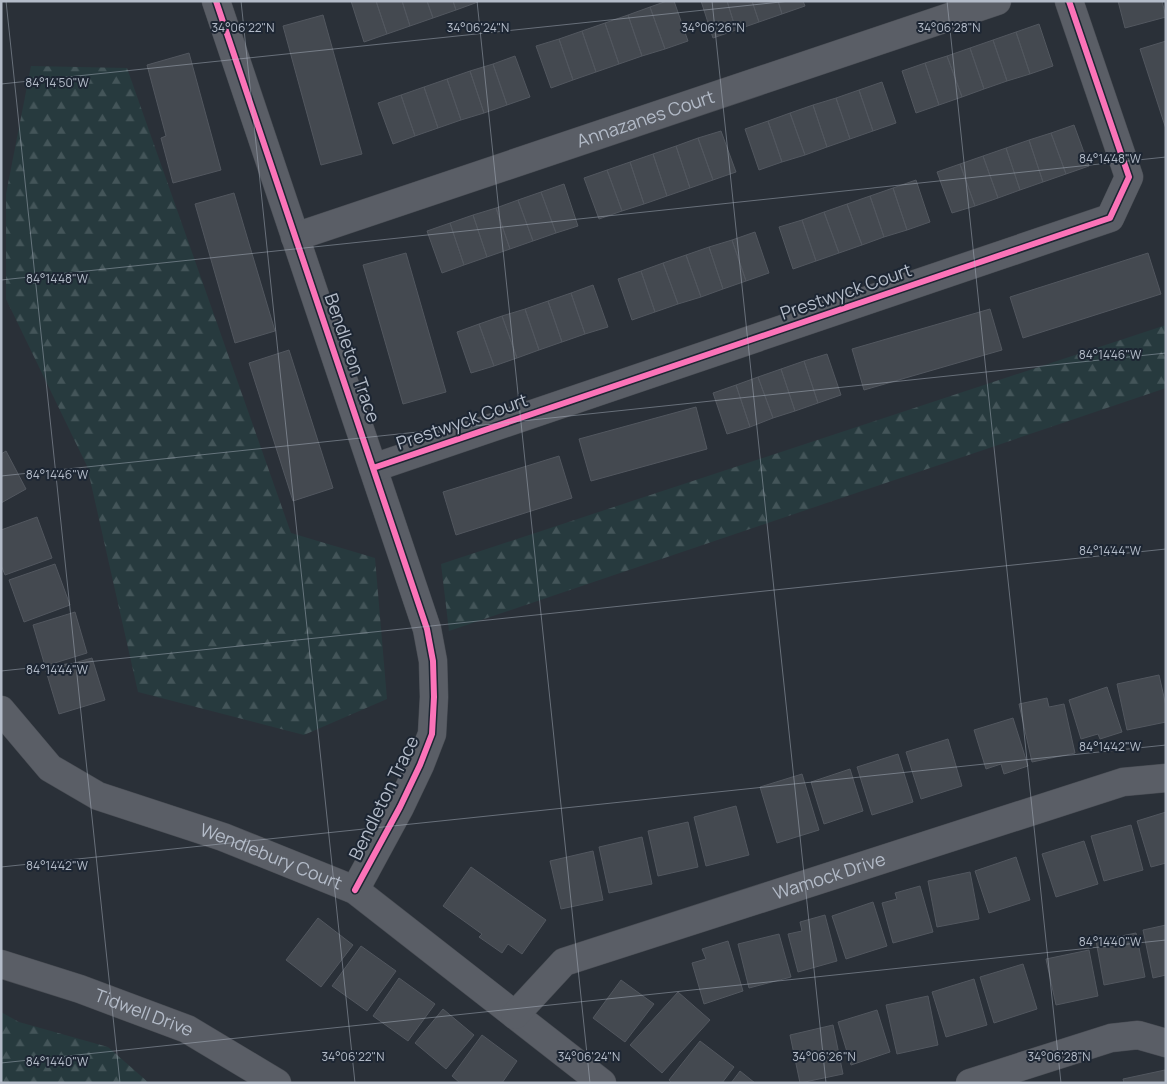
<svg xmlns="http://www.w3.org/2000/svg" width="1167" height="1084" font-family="Manrope,sans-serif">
  <defs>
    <pattern id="forest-firs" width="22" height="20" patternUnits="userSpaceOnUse" patternTransform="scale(1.25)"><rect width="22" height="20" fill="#273a3e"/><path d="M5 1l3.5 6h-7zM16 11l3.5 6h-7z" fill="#445559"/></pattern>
  </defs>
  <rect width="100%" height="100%" fill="#2a3038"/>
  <!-- forest -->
  <path fill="url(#forest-firs)" d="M 31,66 L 127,68 L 291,533 L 375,558 L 387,699 L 304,735 L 138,692 L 87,466 L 6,299 L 6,194 Z
    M 1166,325 L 1166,388 L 449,631 L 441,564 Z
    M 1,1012 L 19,1022 L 108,1047 L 149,1083 L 1,1083 Z"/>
  <!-- building -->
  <path fill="#444950" stroke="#52575f" d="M 351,1 L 376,1 L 387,34 L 364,42 Z
    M 376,1 L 402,1 L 410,26 L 387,34 Z
    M 402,1 L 427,1 L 433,18 L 410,26 Z
    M 427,1 L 453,1 L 456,10 L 433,18 Z
    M 453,1 L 478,1 L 478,2 L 456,10 Z
    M 667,1 L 674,1 L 688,41 L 665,49 L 650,7 Z
    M 701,1 L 727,1 L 736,30 L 713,38 Z
    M 727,1 L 752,1 L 759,22 L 736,30 Z
    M 752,1 L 778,1 L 782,14 L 759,22 Z
    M 778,1 L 803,1 L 805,6 L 782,14 Z
    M 1118,1 L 1162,1 L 1166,17 L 1125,28 Z
    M 650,7 L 665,49 L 642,56 L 628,15 Z
    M 323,15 L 362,154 L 321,165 L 283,26 Z
    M 628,15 L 642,56 L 619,64 L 605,23 Z
    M 605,23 L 619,64 L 596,72 L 582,31 Z
    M 1039,24 L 1053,66 L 1030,74 L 1016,32 Z
    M 582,31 L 596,72 L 573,80 L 559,39 Z
    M 1016,32 L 1030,74 L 1007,81 L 993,40 Z
    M 559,39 L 573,80 L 551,88 L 536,46 Z
    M 993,40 L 1007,81 L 984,89 L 970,48 Z
    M 1166,41 L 1166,129 L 1140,49 Z
    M 970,48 L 984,89 L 962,97 L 947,56 Z
    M 189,53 L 221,170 L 173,183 L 161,138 L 166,136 L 147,65 Z
    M 515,56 L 530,97 L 507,105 L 493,64 Z
    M 947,56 L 962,97 L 939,105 L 925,63 Z
    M 925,63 L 939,105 L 916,113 L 902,71 Z
    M 493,64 L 507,105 L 484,113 L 470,71 Z
    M 470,71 L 484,113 L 461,120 L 447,79 Z
    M 447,79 L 461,120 L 438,128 L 424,87 Z
    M 882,82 L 896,123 L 873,131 L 859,90 Z
    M 424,87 L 438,128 L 415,136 L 401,95 Z
    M 859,90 L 873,131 L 850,139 L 836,98 Z
    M 401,95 L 415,136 L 393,144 L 378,103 Z
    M 836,98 L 850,139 L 827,147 L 813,105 Z
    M 813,105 L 827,147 L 805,155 L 790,113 Z
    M 790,113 L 805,155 L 782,162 L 768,121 Z
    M 768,121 L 782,162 L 759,170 L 745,129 Z
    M 1074,125 L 1089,166 L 1066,174 L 1051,133 Z
    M 721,131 L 736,172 L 713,180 L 698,138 Z
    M 1051,133 L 1066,174 L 1043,182 L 1029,140 Z
    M 698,138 L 713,180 L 690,188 L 676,146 Z
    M 1029,140 L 1043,182 L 1020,190 L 1006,148 Z
    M 676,146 L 690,188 L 667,196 L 653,154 Z
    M 1006,148 L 1020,190 L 998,198 L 983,156 Z
    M 653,154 L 667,196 L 644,204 L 630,162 Z
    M 983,156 L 998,198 L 975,206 L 960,164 Z
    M 630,162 L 644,204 L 622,211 L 607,170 Z
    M 960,164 L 975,206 L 952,213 L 937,172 Z
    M 607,170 L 622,211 L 599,219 L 584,178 Z
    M 916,180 L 930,222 L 907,230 L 893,188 Z
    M 564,184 L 578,226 L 556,233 L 541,192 Z
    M 893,188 L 907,230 L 884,237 L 870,196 Z
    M 541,192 L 556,233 L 533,241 L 518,200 Z
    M 234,193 L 275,331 L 235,343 L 195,204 Z
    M 870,196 L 884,237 L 862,245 L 847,204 Z
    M 518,200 L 533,241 L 510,249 L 496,208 Z
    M 847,204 L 862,245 L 839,253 L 824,212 Z
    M 496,208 L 510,249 L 487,257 L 473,215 Z
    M 824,212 L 839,253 L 816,261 L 802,220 Z
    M 473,215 L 487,257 L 464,265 L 450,223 Z
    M 802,220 L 816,261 L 793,269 L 779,227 Z
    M 450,223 L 464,265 L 442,273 L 427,231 Z
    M 755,232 L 769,273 L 746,281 L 732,240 Z
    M 732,240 L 746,281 L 723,289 L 709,247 Z
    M 709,247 L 723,289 L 701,297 L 686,255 Z
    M 406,253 L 446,392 L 403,404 L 363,265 Z
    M 1148,253 L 1161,294 L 1023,338 L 1010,297 Z
    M 686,255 L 701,297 L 678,304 L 663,263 Z
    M 663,263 L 678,304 L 655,312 L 641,271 Z
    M 641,271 L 655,312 L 632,320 L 618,279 Z
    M 593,285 L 608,327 L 585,334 L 571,293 Z
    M 571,293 L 585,334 L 562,342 L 548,301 Z
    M 548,301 L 562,342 L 539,350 L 525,309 Z
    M 525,309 L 539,350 L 517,358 L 502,316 Z
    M 990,309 L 1002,350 L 864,390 L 852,349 Z
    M 502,316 L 517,358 L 494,366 L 479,324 Z
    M 479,324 L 494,366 L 471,373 L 457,332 Z
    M 289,350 L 333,488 L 293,501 L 249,363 Z
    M 827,354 L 841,395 L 818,403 L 804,361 Z
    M 804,361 L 818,403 L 795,411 L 781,369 Z
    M 781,369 L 795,411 L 773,418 L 758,377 Z
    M 758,377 L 773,418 L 750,427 L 736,385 Z
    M 736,385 L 750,427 L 727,434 L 713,393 Z
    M 696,407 L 707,449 L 591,481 L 579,439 Z
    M 6,451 L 26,489 L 1,503 L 1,454 Z
    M 559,456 L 572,498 L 456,535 L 443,492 Z
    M 37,517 L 52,558 L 5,575 L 1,565 L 1,530 Z
    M 55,564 L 70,605 L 24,622 L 9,580 Z
    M 75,612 L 87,653 L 45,666 L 33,625 Z
    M 92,658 L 105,700 L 59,714 L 46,671 Z
    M 1159,675 L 1166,706 L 1166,722 L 1127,730 L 1117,684 Z
    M 1107,687 L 1122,732 L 1100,739 L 1098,734 L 1081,739 L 1069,700 Z
    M 1047,698 L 1049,707 L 1064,704 L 1075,753 L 1032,762 L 1019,704 Z
    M 1013,718 L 1028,766 L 1004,774 L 1001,764 L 986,769 L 974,730 Z
    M 948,739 L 962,786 L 921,799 L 906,752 Z
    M 898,754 L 913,802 L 872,815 L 857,767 Z
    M 850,769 L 863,811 L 824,824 L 811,782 Z
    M 802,774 L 819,830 L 777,843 L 760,787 Z
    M 736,806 L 749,855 L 706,866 L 694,817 Z
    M 1166,812 L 1166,863 L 1151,867 L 1137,821 Z
    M 688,822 L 698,867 L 658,876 L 648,831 Z
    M 1131,825 L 1143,870 L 1104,881 L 1091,836 Z
    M 642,837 L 652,884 L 609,893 L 599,847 Z
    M 1084,841 L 1098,884 L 1056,897 L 1042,854 Z
    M 593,851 L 603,900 L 561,909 L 550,861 Z
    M 1016,857 L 1030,900 L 989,913 L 975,871 Z
    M 471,867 L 546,920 L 522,954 L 508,944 L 502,953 L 479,937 L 482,934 L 443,906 Z
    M 970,872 L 979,919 L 937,927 L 928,881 Z
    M 920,886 L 933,932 L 893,943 L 882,903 L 897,899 L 895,893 Z
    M 873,902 L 887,946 L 846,959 L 832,916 Z
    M 825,915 L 837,961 L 798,972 L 788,934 L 802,931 L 800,922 Z
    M 318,918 L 353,945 L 321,987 L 286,960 Z
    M 1166,925 L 1166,975 L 1153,978 L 1143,930 Z
    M 1136,933 L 1145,977 L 1104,985 L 1096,941 Z
    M 779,934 L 791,977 L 749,988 L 738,944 Z
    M 728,941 L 743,991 L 704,1004 L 692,963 L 706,959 L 702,949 Z
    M 361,946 L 396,971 L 367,1011 L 332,986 Z
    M 1089,950 L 1098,996 L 1056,1005 L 1046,959 Z
    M 1023,964 L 1037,1009 L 994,1023 L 980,977 Z
    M 399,978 L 435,1004 L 408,1041 L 373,1016 Z
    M 974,979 L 987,1025 L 946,1037 L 932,992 Z
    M 621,980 L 654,1004 L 625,1042 L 593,1018 Z
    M 678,992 L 710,1020 L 662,1073 L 630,1045 Z
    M 928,996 L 938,1045 L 897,1054 L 886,1005 Z
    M 443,1009 L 474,1035 L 446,1069 L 415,1043 Z
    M 877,1010 L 890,1052 L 851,1065 L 838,1022 Z
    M 833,1025 L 843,1074 L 800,1083 L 790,1035 Z
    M 482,1035 L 517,1061 L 502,1083 L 460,1083 L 452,1076 Z
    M 700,1041 L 734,1067 L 722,1083 L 672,1083 L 669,1080 Z
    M 1165,1070 L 1166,1083 L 1124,1083 L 1123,1079 Z
    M 740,1071 L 755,1083 L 731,1083 Z"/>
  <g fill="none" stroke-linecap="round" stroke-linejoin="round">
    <!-- minor casing -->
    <g stroke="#484c53" stroke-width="29">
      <g id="minor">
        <path d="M 216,1 L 427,629 L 433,661 L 434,697 L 432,734 L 420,765 L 400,807 L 355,890"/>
        <path id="s1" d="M 295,237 L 997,1"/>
        <path d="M 373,468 L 1110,218 L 1129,177 L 1069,1"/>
        <path id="s2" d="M 1,710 L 50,768 L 98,796 L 223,837 L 355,890 L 602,1083"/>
        <path id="s3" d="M 1,964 L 80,989 L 187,1029 L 277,1083"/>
        <path id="s4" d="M 515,1015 L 564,962 L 1123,782 L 1166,778"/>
        <path d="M 970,1083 L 1111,1038 L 1138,1035 L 1166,1043"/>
      </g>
    </g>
    <!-- minor -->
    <use href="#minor" stroke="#5a5e66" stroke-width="28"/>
    <!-- cycleway casing -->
    <g stroke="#1d2633" stroke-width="9">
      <path id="cycleway" d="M 216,1 L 427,629 L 433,661 L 434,697 L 432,734 L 420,765 L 400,807 L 355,890
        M 373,468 L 1110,218 L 1129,177 L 1069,1"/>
    </g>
    <!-- cycleway -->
    <use href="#cycleway" stroke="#fb73b8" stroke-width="6"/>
  </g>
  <!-- ticks -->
  <path fill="none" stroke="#b4bcc9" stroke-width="1" stroke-opacity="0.45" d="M 6,1 L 120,1083M 241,1 L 355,1083M 477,1 L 590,1083M 712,1 L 826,1083M 947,1 L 1061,1083M 1,84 L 790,1M 1,280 L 1166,157M 1,476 L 1166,353M 1,671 L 1166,549M 1,867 L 1166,745M 1,1063 L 1166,940"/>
  <g text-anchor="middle" stroke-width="4" stroke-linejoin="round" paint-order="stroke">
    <!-- street labels -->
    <g font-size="18" fill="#b4bcc9" stroke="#1d2633">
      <text dy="6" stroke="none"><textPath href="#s1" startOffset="370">Annazanes Court</textPath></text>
      <text transform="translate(846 292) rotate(-19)" y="6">Prestwyck Court</text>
      <text transform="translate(352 358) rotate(71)" y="6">Bendleton Trace</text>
      <text transform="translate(462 422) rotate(-19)" y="6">Prestwyck Court</text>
      <text transform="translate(384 798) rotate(-64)" y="6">Bendleton Trace</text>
      <text dy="6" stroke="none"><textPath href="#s2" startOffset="315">Wendlebury Court</textPath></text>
      <text dy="6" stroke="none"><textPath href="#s4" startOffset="351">Wamock Drive</textPath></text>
      <text dy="6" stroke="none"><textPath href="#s3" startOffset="151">Tidwell Drive</textPath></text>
    </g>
  </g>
  <g font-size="12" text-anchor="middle" fill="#b4bcc9" stroke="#1d2633" stroke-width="4" stroke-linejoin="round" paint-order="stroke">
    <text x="243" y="32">34°06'22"N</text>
    <text x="478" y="32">34°06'24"N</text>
    <text x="713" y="32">34°06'26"N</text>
    <text x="949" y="32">34°06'28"N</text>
    <text x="57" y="87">84°14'50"W</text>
    <text x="1110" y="163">84°14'48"W</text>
    <text x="57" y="283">84°14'48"W</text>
    <text x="1110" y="359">84°14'46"W</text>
    <text x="57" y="479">84°14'46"W</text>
    <text x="1110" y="555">84°14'44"W</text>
    <text x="57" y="674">84°14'44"W</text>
    <text x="1110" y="751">84°14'42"W</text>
    <text x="57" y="870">84°14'42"W</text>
    <text x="1110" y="946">84°14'40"W</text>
    <text x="353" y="1061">34°06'22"N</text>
    <text x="589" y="1061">34°06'24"N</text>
    <text x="824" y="1061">34°06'26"N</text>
    <text x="1059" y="1061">34°06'28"N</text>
    <text x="57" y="1066">84°14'40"W</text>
  </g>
  <!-- border -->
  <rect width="1167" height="1084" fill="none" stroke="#b4bcc9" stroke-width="5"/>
</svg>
